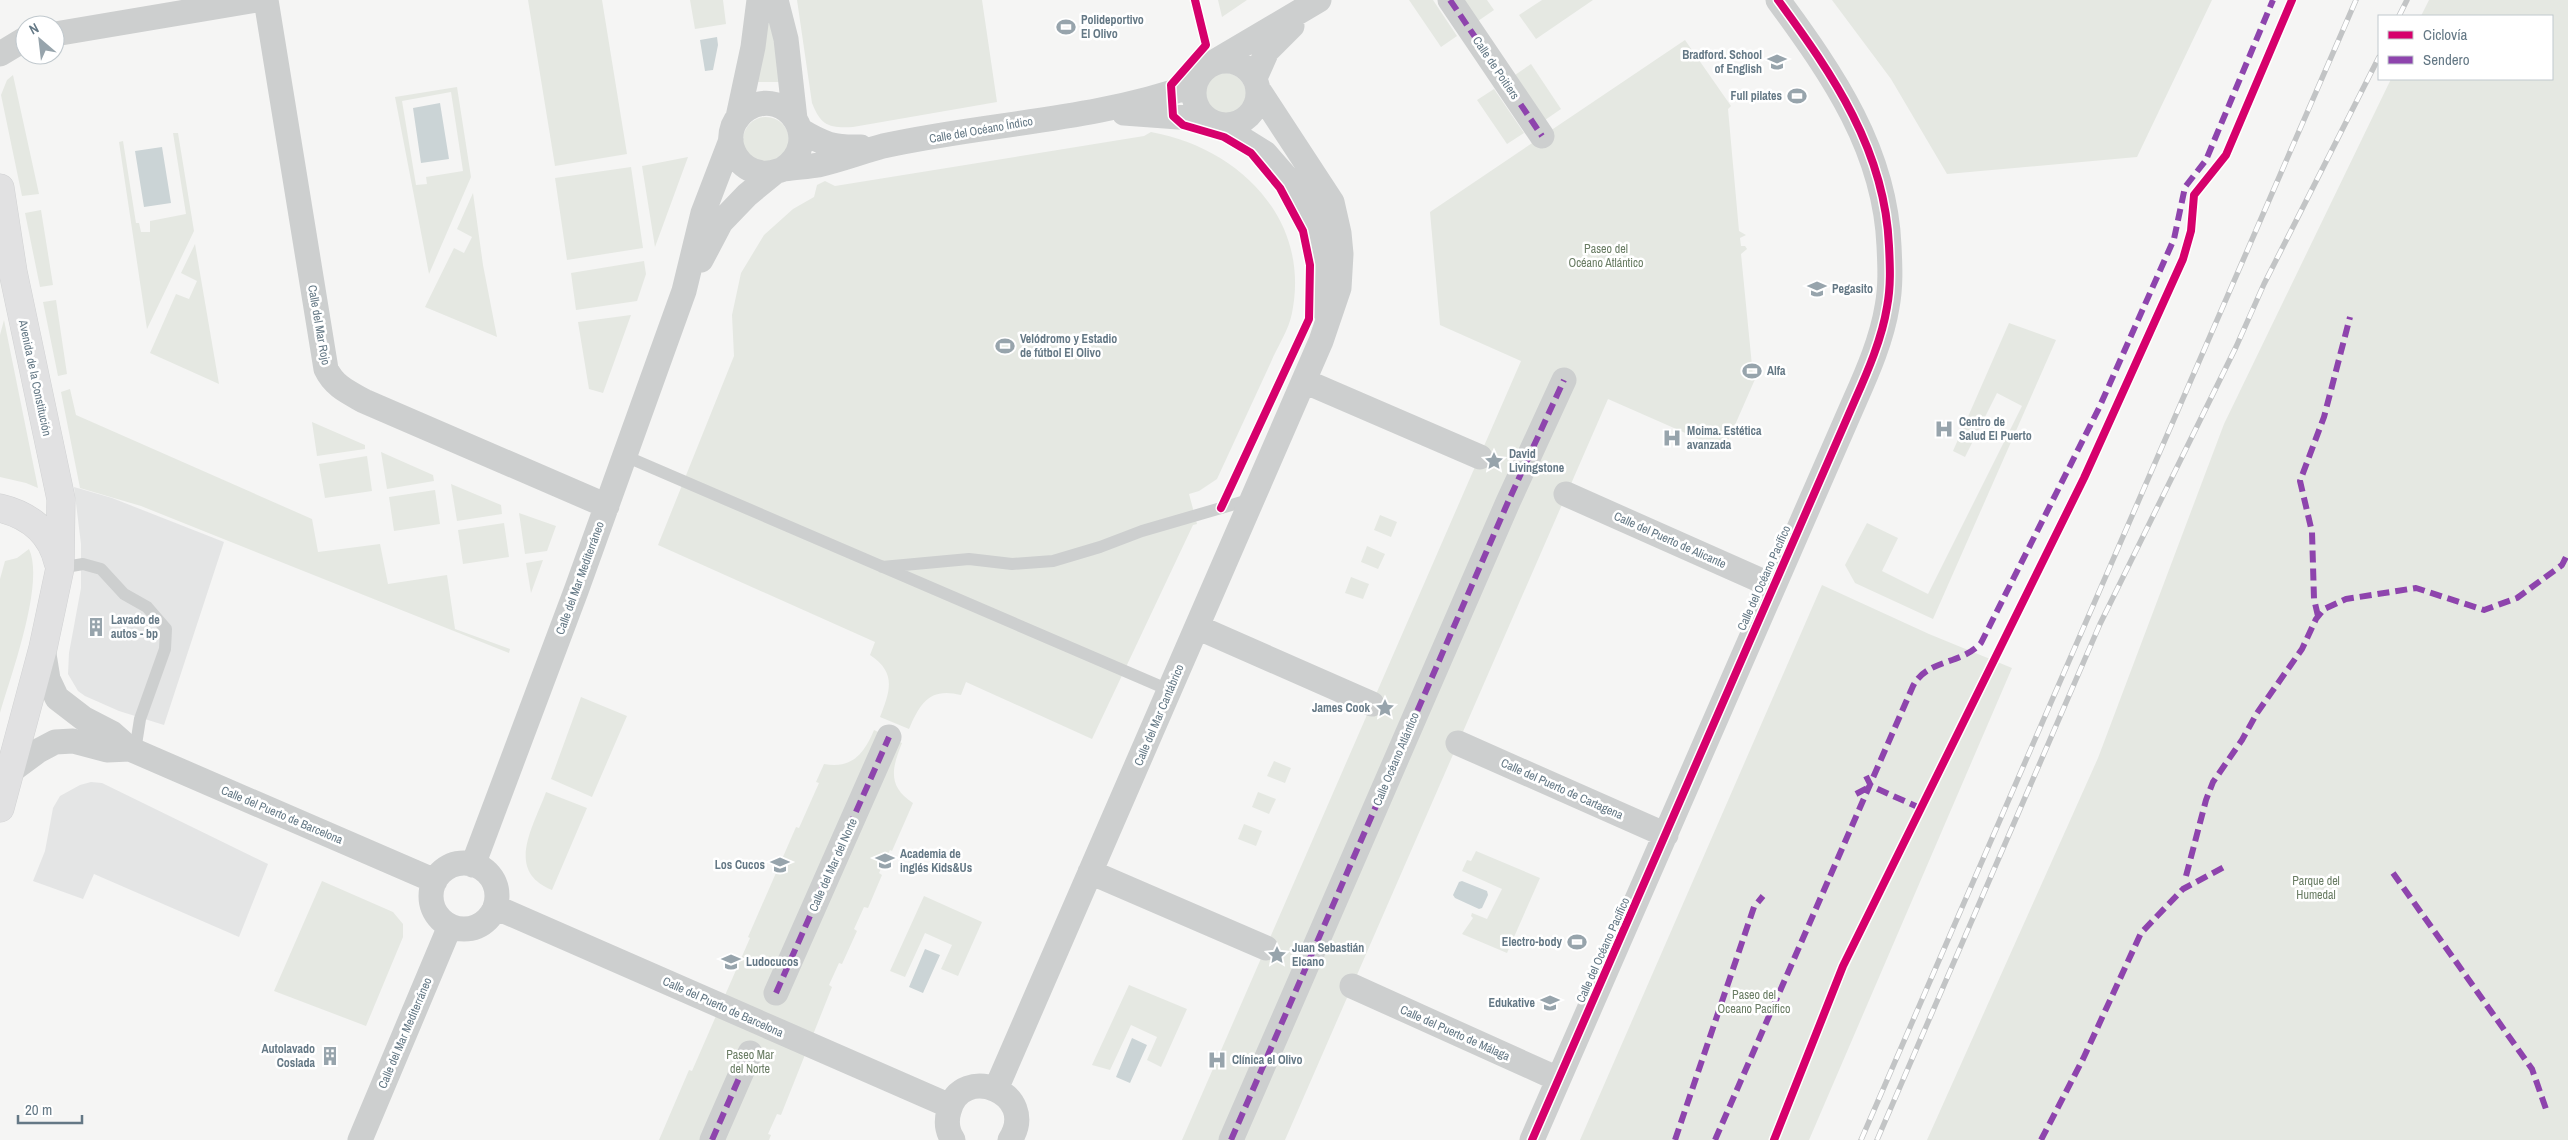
<svg xmlns="http://www.w3.org/2000/svg" width="2568" height="1140" font-family="'Archivo Narrow',sans-serif">
  <rect width="100%" height="100%" fill="#f5f5f4"/>
  <!-- built -->
  <path fill="#e4e5e5" d="M 74,487 L 112,498 L 224,542 L 164,725 L 119,711 L 85,696 L 78,691 L 68,674 L 69,653 L 81,588 L 81,544 Z
    M 91,782 L 102,783 L 268,864 L 239,937 L 94,874 L 83,899 L 33,881 L 45,851 L 53,808 L 60,796 L 80,785 Z"/>
  <!-- green -->
  <path fill="#e5e8e2" fill-rule="evenodd" d="M 528,0 L 602,0 L 627,154 L 555,166 Z
    M 690,0 L 723,0 L 726,24 L 695,29 Z
    M 797,0 L 982,0 L 997,102 L 853,127 C 829,128 821,126 812,103 Z
    M 1218,0 L 1247,0 L 1222,17 Z
    M 1409,0 L 1433,0 L 1457,36 L 1441,47 Z
    M 1464,0 L 1487,0 L 1494,10 L 1478,21 Z
    M 1542,0 L 1593,0 L 1536,39 L 1519,15 Z
    M 1832,0 L 2212,0 L 2137,157 L 1947,174 L 1891,79 Z
    M 2429,0 L 2568,0 L 2568,1140 L 1927,1140 L 2098,758 L 2224,424 L 2391,79 L 2552,79 L 2552,16 L 2421,16 Z
    M 765,2 L 785,82 L 752,82 Z
    M 1685,40 L 1731,106 L 1728,109 L 1739,231 L 1746,235 L 1740,238 L 1741,246 L 1745,246 L 1747,249 L 1741,254 L 1753,376 L 1756,377 L 1724,450 L 1608,399 L 1285,1140 L 1182,1140 L 1521,361 L 1440,325 L 1430,212 Z
    M 1531,64 L 1561,109 L 1545,120 L 1515,75 Z
    M1204 94a21 21 0 1 1 42 0a21 21 0 1 1-42 0Z
    M 13,75 L 39,194 L 22,196 L 1,95 L 7,80 Z
    M 457,87 L 471,177 L 429,274 L 395,97 ZM 451,92 L 463,171 L 426,177 L 427,184 L 416,185 L 402,101 Z
    M 1494,89 L 1524,133 L 1507,144 L 1477,100 Z
    M743 140a23 23 0 1 1 46 0a23 23 0 1 1-46 0Z
    M 1151,132 C 1239,148 1311,219 1292,313 C 1289,330 1277,347 1271,362 C 1253,401 1235,440 1217,479 L 1199,491 L 1189,494 L 1197,524 L 1193,525 L 1092,739 L 966,682 L 961,695 C 930,687 920,703 909,729 L 880,717 C 890,691 897,673 870,655 L 875,642 L 658,545 L 734,356 L 732,315 L 741,273 L 764,235 L 793,209 L 814,197 L 817,185 L 825,181 L 835,186 L 1144,136 Z
    M 173,133 L 178,133 L 194,231 L 147,329 L 119,142 L 123,141 L 136,223 L 139,223 L 141,232 L 150,232 L 150,221 L 186,214 Z
    M 688,157 L 655,247 L 642,166 Z
    M 631,167 L 643,248 L 567,260 L 555,178 Z
    M 473,193 L 483,265 L 497,337 L 425,307 L 454,248 L 464,253 L 472,237 L 457,229 Z
    M 41,210 L 53,285 L 40,287 L 25,213 Z
    M 195,244 L 219,384 L 150,353 L 176,294 L 189,299 L 197,281 L 181,273 Z
    M 644,261 L 646,274 L 637,301 L 576,310 L 571,273 Z
    M 56,300 L 67,374 L 58,376 L 43,302 Z
    M 631,315 L 603,393 L 589,389 L 578,322 Z
    M 4,320 L 38,488 L 26,483 L 0,477 L 0,335 Z
    M 2009,323 L 2056,340 L 1933,619 L 1855,583 L 1845,565 L 1867,523 L 1898,538 L 1882,571 L 1928,594 L 2022,406 L 1997,393 L 1965,457 L 1953,451 Z
    M 70,389 L 76,415 L 312,519 L 318,552 L 380,544 L 388,584 L 447,575 L 455,629 L 510,649 L 509,653 L 141,506 L 80,488 L 61,392 Z
    M 312,422 L 365,445 L 365,449 L 317,456 Z
    M 381,452 L 433,475 L 434,481 L 387,489 Z
    M 367,456 L 372,491 L 325,498 L 319,464 Z
    M 451,484 L 501,505 L 502,514 L 457,521 Z
    M 435,490 L 440,524 L 394,531 L 389,497 Z
    M 519,513 L 556,526 L 547,551 L 525,554 Z
    M 1380,515 L 1397,522 L 1391,537 L 1374,530 Z
    M 504,523 L 509,557 L 463,564 L 458,530 Z
    M 1367,546 L 1385,554 L 1378,569 L 1361,562 Z
    M 29,549 C 45,583 11,675 0,713 L 0,579 L 5,561 L 17,558 Z
    M 543,560 L 531,593 L 526,563 Z
    M 1351,577 L 1369,584 L 1363,599 L 1345,593 Z
    M 1822,585 L 1929,634 L 2012,668 L 1809,1140 L 1580,1140 Z
    M 581,697 L 627,716 L 592,797 L 551,779 Z
    M 874,730 L 902,743 C 892,768 887,786 913,803 L 892,851 L 890,850 L 879,873 L 882,875 L 868,908 L 864,907 L 854,929 L 857,931 L 842,964 L 839,963 L 829,985 L 832,987 L 781,1115 L 777,1114 L 768,1134 L 771,1135 L 769,1140 L 659,1140 L 689,1070 L 692,1071 L 750,938 L 748,937 L 796,827 L 799,828 L 819,783 L 816,782 L 824,764 C 852,769 864,754 874,730 Z
    M 1274,761 L 1291,768 L 1285,783 L 1267,776 Z
    M 546,792 L 587,808 L 552,890 C 504,871 534,826 546,792 Z
    M 1258,792 L 1276,799 L 1269,814 L 1252,807 Z
    M 1244,824 L 1262,831 L 1256,846 L 1238,839 Z
    M 1476,851 L 1540,878 L 1507,953 L 1462,934 L 1473,918 L 1471,916 L 1472,913 L 1487,919 L 1502,889 L 1462,871 L 1467,860 L 1471,861 Z
    M 322,881 L 393,912 L 403,924 L 403,937 L 366,1026 L 274,991 Z
    M 924,896 L 982,922 L 958,976 L 941,969 L 952,945 L 925,933 L 905,977 L 890,971 Z
    M 1129,985 L 1187,1009 L 1161,1067 L 1147,1060 L 1157,1037 L 1131,1025 L 1110,1070 L 1092,1065 Z"/>
  <!-- water -->
  <path fill="#cbd4d6" d="M 717,37 L 718,45 L 713,70 L 705,71 L 700,40 Z
    M 440,103 L 449,159 L 421,163 L 413,108 Z
    M 162,147 L 171,203 L 144,207 L 135,151 Z
    M 1462,881 L 1487,891 L 1488,895 L 1482,908 L 1479,909 L 1455,898 L 1453,895 L 1459,882 Z
    M 925,949 L 940,955 L 923,993 L 909,987 Z
    M 1132,1038 L 1147,1045 L 1130,1083 L 1116,1077 Z"/>
  <g fill="none" stroke-linecap="round" stroke-linejoin="round">
    <!-- secondary casing -->
    <g stroke="#d1d2d3" stroke-width="29">
      <path id="secondary" d="M 0,188 L 13,272 L 61,499 L 60,568 L 43,648 L 0,808
        M 0,508 C 29,515 51,532 58,562"/>
    </g>
    <!-- lane -->
    <path stroke="#cdcfcf" stroke-width="12" d="M 625,456 L 1169,690
      M 882,567 L 969,559 L 1012,564 L 1053,561 L 1100,547 L 1142,531 L 1252,499
      M 60,568 L 83,564 L 101,569 L 124,594 L 147,607 L 166,629 L 165,649 L 140,719 L 135,751"/>
    <!-- street -->
    <path stroke="#cdcfcf" stroke-width="25" d="M 266,0 L 326,369 C 334,386 348,392 364,401 L 607,506
      M 776,0 L 786,39 L 795,119
      M 1450,0 L 1542,136
      M 55,34 L 257,0
      M 0,54 L 25,39
      M1194 93a32 32 0 1 1 64 0a32 32 0 1 1-64 0Z
      M 1214,62 L 1319,0
      M 1255,78 L 1267,51 L 1292,26
      M 1124,113 L 1206,119
      M 738,117 L 753,47 L 759,0
      M 1220,125 L 1265,153 L 1292,184 L 1311,215 L 1324,288 L 1323,309
      M 800,130 C 823,144 834,148 861,147
      M 783,169 C 824,142 787,85 747,109 C 741,113 736,119 733,126 C 725,148 740,170 762,173 C 771,174 777,171 784,169 C 795,167 807,167 818,165 C 840,160 861,152 883,146 C 986,123 1094,121 1194,85
      M 701,260 L 721,222 L 747,195 L 775,172
      M 1304,381 L 1480,457
      M 1566,494 L 1773,586
      M 1197,627 L 1372,704
      M 43,648 L 48,679 L 57,698 L 83,718 L 112,733 L 130,749 L 435,881
      M 1458,743 L 1666,835
      M 11,771 L 38,751 L 55,742 L 73,741 L 107,750 L 130,749
      M431 896a33 33 0 1 1 66 0a33 33 0 1 1-66 0Z
      M 473,865 L 576,591 L 684,291 L 703,213 L 731,140
      M 1090,872 L 1266,948
      M 495,907 L 950,1106
      M 1352,986 L 1558,1079
      M 776,993 L 889,737
      M 996,1089 L 1321,341 L 1339,288 L 1341,254 L 1339,233 L 1332,202 L 1258,89
      M 360,1140 L 450,926
      M 712,1140 L 750,1053
      M 953,1140 C 947,1131 946,1121 949,1111 C 961,1062 1040,1093 1010,1140
      M 1231,1140 L 1508,502 L 1564,380
      M 1532,1140 L 1855,400 C 1868,371 1882,338 1887,307 C 1891,286 1890,266 1889,246 C 1885,150 1833,75 1778,0"/>
    <!-- secondary -->
    <use href="#secondary" stroke="#e1e1e2" stroke-width="28"/>
    <!-- rail casing -->
    <g stroke="#c2c4c5" stroke-width="5.5">
      <path id="rail" d="M 2399,16 L 2407,0
        M 1861,1140 L 2356,0
        M 1877,1140 L 2100,624 L 2236,347 L 2264,284 L 2379,57"/>
    </g>
    <!-- rail -->
    <use href="#rail" stroke="#fff" stroke-width="4" stroke-dasharray="11" stroke-linecap="butt"/>
    <!-- quiet -->
    <path stroke="#8e44ad" stroke-width="6" stroke-dasharray="12 6" stroke-linecap="butt" d="M 1450,0 L 1542,136
      M 2318,616 L 2314,599 L 2312,532 L 2300,481 L 2324,417 L 2350,317
      M 1866,776 L 1871,786 L 1920,808
      M 1856,794 L 1871,786
      M 2393,873 L 2532,1069 L 2546,1109
      M 2186,876 L 2206,800 L 2213,782 L 2242,740 L 2257,713 L 2302,649 L 2316,619 L 2324,609 L 2346,599 L 2416,588 L 2484,610 L 2517,598 L 2562,565 L 2568,553
      M 776,993 L 889,737
      M 712,1140 L 750,1053
      M 1231,1140 L 1508,502 L 1564,380
      M 1675,1140 L 1754,907 L 1763,896
      M 1715,1140 L 1913,686 C 1927,659 1961,665 1981,643 L 2099,408 L 2174,239 L 2185,187 L 2206,160 L 2273,0
      M 2041,1140 L 2083,1059 L 2141,933 L 2183,889 L 2228,865"/>
    <!-- cycleway casing -->
    <g stroke="#fff" stroke-width="11">
      <path id="cycleway" d="M 1195,0 L 1206,45 L 1171,85 L 1173,116 L 1183,125 L 1224,137 L 1251,153 L 1280,188 L 1303,231 L 1310,265 L 1309,319 L 1221,508
        M 1532,1140 L 1855,400 C 1868,371 1882,338 1887,307 C 1891,286 1890,266 1889,246 C 1885,150 1833,75 1778,0
        M 1774,1140 L 1843,966 L 2084,478 L 2183,259 L 2191,231 L 2194,195 L 2226,155 L 2292,0"/>
    </g>
    <!-- cycleway -->
    <use href="#cycleway" stroke="#d6006c" stroke-width="8"/>
  </g>
  <!-- icons -->
  <defs>
    <g id="stadium-bare" transform="scale(1.5)"><path d="M0-5a6.5 5 0 1 0 0 10a6.5 5 0 1 0 0-10ZM-3.5-1.8h7v3.6h-7Z" fill="#97a4ac" stroke="#fff" stroke-width="2.5" paint-order="stroke"/></g>
    <g id="school-bare" transform="scale(1.5)"><path d="M0-5L7-2L0 1L-7-2ZM-4 1L0 2.5L4 1V4Q0 6-4 4Z" fill="#97a4ac" stroke="#fff" stroke-width="2.5" paint-order="stroke"/></g>
    <g id="hospital-bare" transform="scale(1.5)"><path d="M-5-5h3v3.5h4V-5h3V5h-3V1.5h-4V5h-3Z" fill="#97a4ac" stroke="#fff" stroke-width="2.5" paint-order="stroke"/></g>
    <g id="sight-bare" transform="scale(1.5)"><path d="M0-6L1.8-2.2L6-1.7L2.9 1.2L3.7 5.4L0 3.3L-3.7 5.4L-2.9 1.2L-6-1.7L-1.8-2.2Z" fill="#97a4ac" stroke="#fff" stroke-width="2.5" paint-order="stroke"/></g>
    <g id="building-bare" transform="scale(1.5)"><path d="M-4-6H4V6H1V3H-1V6H-4ZM-2.5-4.3h1.7v1.8h-1.7ZM.8-4.3h1.7v1.8H.8ZM-2.5-1h1.7V.8h-1.7ZM.8-1h1.7V.8H.8Z" fill="#97a4ac" stroke="#fff" stroke-width="2.5" paint-order="stroke"/></g>
  </defs>
  <g fill-rule="evenodd">
    <use href="#stadium-bare" x="1066" y="27"/>
    <use href="#school-bare" x="1777" y="62"/>
    <use href="#stadium-bare" x="1797" y="96"/>
    <use href="#school-bare" x="1817" y="289"/>
    <use href="#stadium-bare" x="1005" y="346"/>
    <use href="#stadium-bare" x="1752" y="371"/>
    <use href="#hospital-bare" x="1944" y="429"/>
    <use href="#hospital-bare" x="1672" y="438"/>
    <use href="#sight-bare" x="1494" y="461"/>
    <use href="#building-bare" x="96" y="627"/>
    <use href="#sight-bare" x="1385" y="708"/>
    <use href="#school-bare" x="885" y="861"/>
    <use href="#school-bare" x="780" y="865"/>
    <use href="#stadium-bare" x="1577" y="942"/>
    <use href="#sight-bare" x="1277" y="955"/>
    <use href="#school-bare" x="731" y="962"/>
    <use href="#school-bare" x="1550" y="1003"/>
    <use href="#building-bare" x="330" y="1056"/>
    <use href="#hospital-bare" x="1217" y="1060"/>
  </g>
  <g text-anchor="middle" stroke-width="5" stroke-linejoin="round" paint-order="stroke">
    <!-- poi labels -->
    <g font-size="12" font-weight="bold" fill="#647885" stroke="#fff" text-anchor="start">
      <text x="1081" y="24">Polideportivo<tspan x="1081" dy="14">El Olivo</tspan></text>
      <text x="1762" y="59" text-anchor="end">Bradford. School<tspan x="1762" dy="14">of English</tspan></text>
      <text x="1782" y="100" text-anchor="end">Full pilates</text>
      <text x="1832" y="293">Pegasito</text>
      <text x="1020" y="343">Velódromo y Estadio<tspan x="1020" dy="14">de fútbol El Olivo</tspan></text>
      <text x="1767" y="375">Alfa</text>
      <text x="1959" y="426">Centro de<tspan x="1959" dy="14">Salud El Puerto</tspan></text>
      <text x="1687" y="435">Moima. Estética<tspan x="1687" dy="14">avanzada</tspan></text>
      <text x="1509" y="458">David<tspan x="1509" dy="14">Livingstone</tspan></text>
      <text x="111" y="624">Lavado de<tspan x="111" dy="14">autos - bp</tspan></text>
      <text x="1370" y="712" text-anchor="end">James Cook</text>
      <text x="900" y="858">Academia de<tspan x="900" dy="14">inglés Kids&amp;Us</tspan></text>
      <text x="765" y="869" text-anchor="end">Los Cucos</text>
      <text x="1562" y="946" text-anchor="end">Electro-body</text>
      <text x="1292" y="952">Juan Sebastián<tspan x="1292" dy="14">Elcano</tspan></text>
      <text x="746" y="966">Ludocucos</text>
      <text x="1535" y="1007" text-anchor="end">Edukative</text>
      <text x="315" y="1053" text-anchor="end">Autolavado<tspan x="315" dy="14">Coslada</tspan></text>
      <text x="1232" y="1064">Clínica el Olivo</text>
    </g>
    <!-- street labels -->
    <g font-size="12" fill="#647885" stroke="#fff">
      <text transform="translate(1496 68) rotate(56)" y="4">Calle de Poitiers</text>
      <text transform="translate(981 130) rotate(-10)" y="4">Calle del Océano Índico</text>
      <text transform="translate(319 325) rotate(80)" y="4">Calle del Mar Rojo</text>
      <text transform="translate(35 378) rotate(78)" y="4">Avenida de la Constitución</text>
      <text transform="translate(1670 540) rotate(24)" y="4">Calle del Puerto de Alicante</text>
      <text transform="translate(580 578) rotate(-70)" y="4">Calle del Mar Mediterráneo</text>
      <text transform="translate(1764 578) rotate(-66)" y="4">Calle del Océano Pacífico</text>
      <text transform="translate(1159 715) rotate(-67)" y="4">Calle del Mar Cantábrico</text>
      <text transform="translate(1396 759) rotate(-67)" y="4">Calle Océano Atlántico</text>
      <text transform="translate(1562 789) rotate(24)" y="4">Calle del Puerto de Cartagena</text>
      <text transform="translate(282 815) rotate(23)" y="4">Calle del Puerto de Barcelona</text>
      <text transform="translate(833 865) rotate(-66)" y="4">Calle del Mar del Norte</text>
      <text transform="translate(1603 950) rotate(-66)" y="4">Calle del Océano Pacífico</text>
      <text transform="translate(723 1007) rotate(24)" y="4">Calle del Puerto de Barcelona</text>
      <text transform="translate(405 1033) rotate(-67)" y="4">Calle del Mar Mediterráneo</text>
      <text transform="translate(1455 1033) rotate(24)" y="4">Calle del Puerto de Málaga</text>
    </g>
    <!-- park labels -->
    <g font-size="12" fill="#697c63" stroke="#fff">
      <text x="1606" y="253">Paseo del<tspan x="1606" dy="14">Océano Atlántico</tspan></text>
      <text x="2316" y="885">Parque del<tspan x="2316" dy="14">Humedal</tspan></text>
      <text x="1754" y="999">Paseo del<tspan x="1754" dy="14">Oceano Pacífico</tspan></text>
      <text x="750" y="1059">Paseo Mar<tspan x="750" dy="14">del Norte</tspan></text>
    </g>
  </g>
  <!-- legend -->
  <rect x="2378" y="15" width="175" height="65" fill="#ffffff" stroke="#c1c9ce"/>
  <rect x="2388" y="31" width="25" height="8" fill="#d6006c" stroke="#c1c9ce"/>
  <text x="2423" y="40" font-size="15" fill="#647885">Ciclovía</text>
  <rect x="2388" y="56" width="25" height="8" fill="#8e44ad" stroke="#c1c9ce"/>
  <text x="2423" y="65" font-size="15" fill="#647885">Sendero</text>
  <!-- north arrow -->
  <g transform="translate(40 40) rotate(332)"><circle r="24" fill="#ffffff" stroke="#c1c9ce"/>
  <path d="M0-4L9 19L0 12L-9 19Z" fill="#97a4ac"/>
  <text y="-8" font-size="14" font-weight="bold" text-anchor="middle" fill="#647885">N</text>
  </g>
  <!-- scale -->
  <path d="M18 1115v8h64v-8" fill="none" stroke="#647885" stroke-width="2.5"/>
  <text x="25" y="1115" font-size="15" fill="#647885" stroke="#ffffff" stroke-width="4" paint-order="stroke">20 m</text>
</svg>
